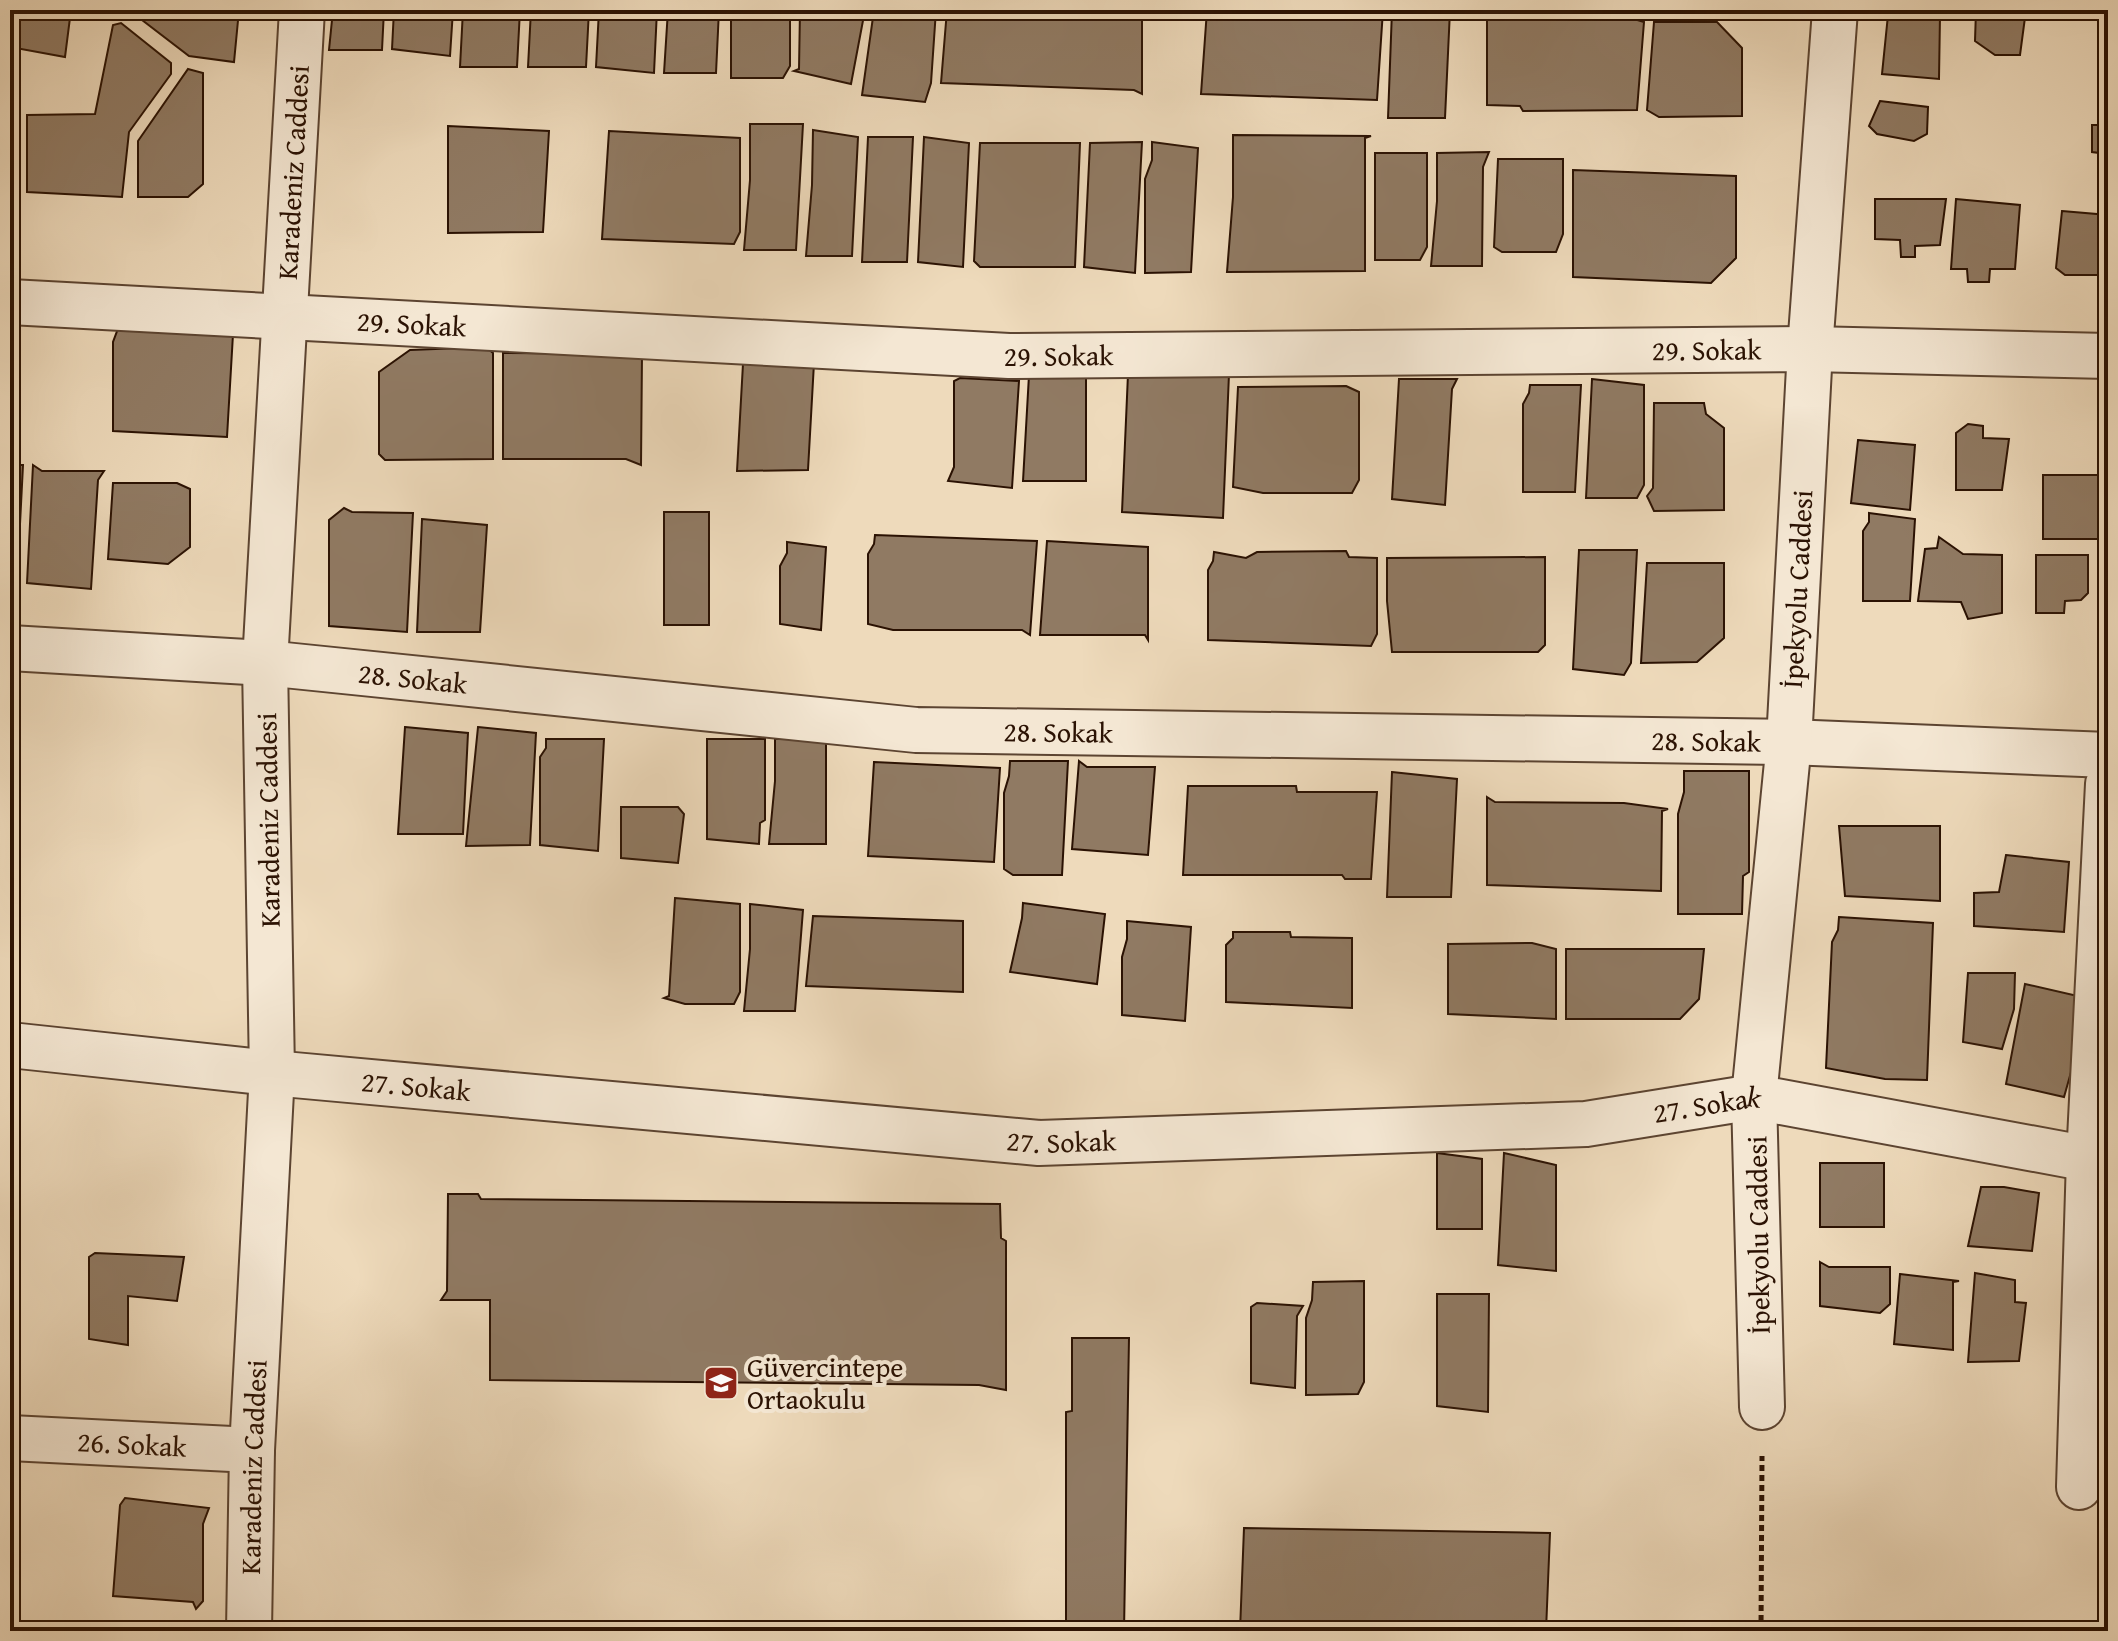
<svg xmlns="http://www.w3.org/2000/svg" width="2118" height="1641" font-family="'Gentium Book Plus',serif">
  <rect width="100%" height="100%" fill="#eedabb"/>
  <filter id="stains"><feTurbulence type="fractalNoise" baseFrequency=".0025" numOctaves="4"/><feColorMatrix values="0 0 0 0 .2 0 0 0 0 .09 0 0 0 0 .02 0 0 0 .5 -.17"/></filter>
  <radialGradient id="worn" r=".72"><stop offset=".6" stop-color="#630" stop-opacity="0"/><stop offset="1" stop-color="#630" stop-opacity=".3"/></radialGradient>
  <!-- building -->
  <path fill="#907a63" stroke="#2b1203" stroke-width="2" d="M 10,10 L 71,10 L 65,57 L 10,47 Z
    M 129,10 L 239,10 L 234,62 L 189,56 Z
    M 333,10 L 384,10 L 382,50 L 329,50 Z
    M 394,10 L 453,10 L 450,56 L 392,49 Z
    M 463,10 L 520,10 L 517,67 L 460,67 Z
    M 531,10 L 589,10 L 586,67 L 528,67 Z
    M 599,10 L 657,10 L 654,73 L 596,67 Z
    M 668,10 L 719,10 L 716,73 L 664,73 Z
    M 731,10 L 790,10 L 790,66 L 783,78 L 731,78 Z
    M 800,10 L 865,10 L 851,84 L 794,71 L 799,69 Z
    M 874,10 L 936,10 L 931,83 L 925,102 L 862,95 Z
    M 947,10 L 1142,10 L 1142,94 L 1134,90 L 941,83 Z
    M 1207,10 L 1383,10 L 1377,100 L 1201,94 Z
    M 1392,10 L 1450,10 L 1445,118 L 1388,118 Z
    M 1976,10 L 2026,10 L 2020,55 L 1995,55 L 1975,41 Z
    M 1487,11 L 1490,16 L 1624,16 L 1644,22 L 1637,110 L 1523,111 L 1520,106 L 1487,105 Z
    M 1888,15 L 1940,15 L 1939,79 L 1882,74 Z
    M 1654,22 L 1717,22 L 1742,48 L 1742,116 L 1659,117 L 1647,110 Z
    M 121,23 L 171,63 L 171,74 L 129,132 L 122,197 L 27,192 L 27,115 L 95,114 L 113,25 Z
    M 188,69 L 203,73 L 203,184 L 188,197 L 138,197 L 138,141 Z
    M 1880,101 L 1928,107 L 1927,134 L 1914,141 L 1877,134 L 1869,126 Z
    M 750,124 L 803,124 L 796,250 L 744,250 L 750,180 Z
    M 2092,125 L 2108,125 L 2108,154 L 2092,152 Z
    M 448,126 L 549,131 L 543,232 L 448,233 Z
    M 813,130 L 858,137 L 852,256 L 806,256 L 812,185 Z
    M 609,131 L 740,138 L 740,232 L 734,244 L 602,239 Z
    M 1233,135 L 1371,136 L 1365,138 L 1365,271 L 1227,272 L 1233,197 Z
    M 868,137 L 913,137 L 907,262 L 862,262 Z
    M 924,137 L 969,143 L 963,267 L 918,262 Z
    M 1142,142 L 1135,273 L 1084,267 L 1090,143 Z
    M 1152,142 L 1198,148 L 1191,272 L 1145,273 L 1145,179 L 1152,160 Z
    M 980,143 L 1080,143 L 1075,267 L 980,267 L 974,261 Z
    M 1489,152 L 1483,167 L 1482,266 L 1431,266 L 1437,201 L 1437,153 Z
    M 1375,153 L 1427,153 L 1427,247 L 1420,260 L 1375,260 Z
    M 1498,159 L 1563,159 L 1563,234 L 1556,252 L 1502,252 L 1494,247 Z
    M 1573,170 L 1736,176 L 1736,258 L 1711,283 L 1573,277 Z
    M 1875,199 L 1946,199 L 1940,245 L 1915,246 L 1915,257 L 1901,257 L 1900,240 L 1875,239 Z
    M 1956,199 L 2020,205 L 2015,269 L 1990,269 L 1989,282 L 1968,282 L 1967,269 L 1951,269 Z
    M 2062,211 L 2108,215 L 2108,275 L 2065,275 L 2056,268 Z
    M 234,317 L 227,437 L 113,431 L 113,342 L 119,326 Z
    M 815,345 L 808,470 L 737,471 L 744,346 Z
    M 486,347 L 493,353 L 493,459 L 385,460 L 379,454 L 379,372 L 410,350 Z
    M 503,353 L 648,354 L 642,355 L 641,465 L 626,459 L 503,459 Z
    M 1086,374 L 1086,481 L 1023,481 L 1029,375 Z
    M 1128,374 L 1229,374 L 1223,518 L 1122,512 Z
    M 960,378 L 1019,381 L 1012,488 L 948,481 L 954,467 L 954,381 Z
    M 1399,379 L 1457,379 L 1452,389 L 1445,505 L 1392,499 Z
    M 1592,379 L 1644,385 L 1644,485 L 1637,498 L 1586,498 Z
    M 1530,385 L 1581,385 L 1575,492 L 1523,492 L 1523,404 L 1529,393 Z
    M 1346,386 L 1359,392 L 1359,480 L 1352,493 L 1263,493 L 1233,487 L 1238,387 Z
    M 1654,403 L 1704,403 L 1706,414 L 1724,428 L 1724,510 L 1654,511 L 1647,496 L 1653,488 Z
    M 1968,424 L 1983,426 L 1983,438 L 2009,439 L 2002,490 L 1956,490 L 1956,433 Z
    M 1858,440 L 1915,445 L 1910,510 L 1851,503 Z
    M 10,465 L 23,465 L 17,583 L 10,583 Z
    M 33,465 L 42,471 L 104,471 L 98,480 L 91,589 L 27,583 Z
    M 2043,475 L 2107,475 L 2107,539 L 2043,539 Z
    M 113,483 L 177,483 L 190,489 L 190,547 L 168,564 L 108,559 Z
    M 344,508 L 352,512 L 413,513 L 407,632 L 329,626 L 329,520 Z
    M 664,512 L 709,512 L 709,625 L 664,625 Z
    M 1869,513 L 1915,519 L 1910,601 L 1863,601 L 1863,531 L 1869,522 Z
    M 422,519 L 487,525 L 480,632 L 417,632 Z
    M 875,535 L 1037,541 L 1030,635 L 1022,630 L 893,630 L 868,624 L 868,554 L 874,544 Z
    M 1939,537 L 1963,554 L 2002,555 L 2002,613 L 1968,619 L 1961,602 L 1918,601 L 1925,549 L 1937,548 Z
    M 1047,541 L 1148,547 L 1148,640 L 1145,635 L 1040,635 Z
    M 787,542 L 826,547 L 821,630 L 780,624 L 780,566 L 787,553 Z
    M 1579,550 L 1637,550 L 1631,663 L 1624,675 L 1573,669 Z
    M 1346,551 L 1349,557 L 1377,558 L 1377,634 L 1371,646 L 1208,640 L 1208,570 L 1213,561 L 1214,552 L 1246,558 L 1257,552 Z
    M 2036,555 L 2088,555 L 2088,593 L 2081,600 L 2065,601 L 2064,613 L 2036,613 Z
    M 1545,557 L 1545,645 L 1538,652 L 1392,652 L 1387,601 L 1387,558 Z
    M 1647,563 L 1724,563 L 1724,638 L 1697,662 L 1641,663 Z
    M 405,727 L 468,733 L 463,834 L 398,834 Z
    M 478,727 L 536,733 L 530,845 L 466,846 Z
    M 826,738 L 826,844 L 769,844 L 775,781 L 775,739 Z
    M 546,739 L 604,739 L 598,851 L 540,845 L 540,757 L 546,748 Z
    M 707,739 L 765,739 L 765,820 L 760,823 L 759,844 L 707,839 Z
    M 1010,761 L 1068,761 L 1062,875 L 1013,875 L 1004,869 L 1004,793 L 1009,776 Z
    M 1079,761 L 1087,767 L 1155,767 L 1148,855 L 1072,849 Z
    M 874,762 L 1000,768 L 994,862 L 868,856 Z
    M 1684,771 L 1749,771 L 1749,872 L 1743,876 L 1742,914 L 1678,914 L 1678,814 L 1684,792 Z
    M 1392,772 L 1457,779 L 1451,897 L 1387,897 Z
    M 1188,786 L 1296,786 L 1297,792 L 1377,792 L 1371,879 L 1345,879 L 1342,875 L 1183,875 Z
    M 1487,797 L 1495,802 L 1624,803 L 1668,809 L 1662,811 L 1661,891 L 1487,885 Z
    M 621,807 L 678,807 L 684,814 L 678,863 L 621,858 Z
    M 1839,826 L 1940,826 L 1940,901 L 1845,896 Z
    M 2006,855 L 2069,862 L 2064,932 L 1974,926 L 1974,893 L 1999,892 Z
    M 675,898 L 740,904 L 740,992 L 734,1004 L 685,1004 L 664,998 L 669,996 Z
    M 1023,903 L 1105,914 L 1097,984 L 1010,972 L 1022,918 Z
    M 750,904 L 803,910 L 795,1011 L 744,1011 L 750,949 Z
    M 813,916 L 963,921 L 963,992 L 806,986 Z
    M 1839,917 L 1933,923 L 1927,1080 L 1885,1079 L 1826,1068 L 1832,942 L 1838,930 Z
    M 1127,921 L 1191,927 L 1185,1021 L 1122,1015 L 1122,957 L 1127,939 Z
    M 1233,932 L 1290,932 L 1291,937 L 1352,938 L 1352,1008 L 1226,1002 L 1226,945 L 1233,938 Z
    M 1532,943 L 1556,949 L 1556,1019 L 1448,1014 L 1448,944 Z
    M 1566,949 L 1704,949 L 1699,999 L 1680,1019 L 1566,1019 Z
    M 1968,973 L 2015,973 L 2014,1009 L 2002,1049 L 1963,1042 Z
    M 2025,984 L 2082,997 L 2075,1058 L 2064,1097 L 2006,1084 Z
    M 1437,1153 L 1482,1159 L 1482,1229 L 1437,1229 Z
    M 1504,1153 L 1556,1165 L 1556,1271 L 1498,1265 Z
    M 1820,1163 L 1884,1163 L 1884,1227 L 1820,1227 Z
    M 1981,1187 L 2004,1187 L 2039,1193 L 2032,1251 L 1968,1246 Z
    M 448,1194 L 478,1194 L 481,1199 L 1000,1204 L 1001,1238 L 1006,1241 L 1006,1390 L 979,1385 L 490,1380 L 490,1300 L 441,1300 L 447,1291 Z
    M 95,1253 L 184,1257 L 177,1301 L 128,1296 L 128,1345 L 89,1339 L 89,1257 Z
    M 1820,1262 L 1829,1267 L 1890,1267 L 1890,1304 L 1880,1313 L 1820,1306 Z
    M 1975,1273 L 2015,1280 L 2015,1302 L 2026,1303 L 2019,1361 L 1968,1362 Z
    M 1900,1274 L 1959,1281 L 1953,1282 L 1953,1350 L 1894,1344 Z
    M 1364,1281 L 1364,1382 L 1358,1394 L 1306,1395 L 1306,1318 L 1312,1300 L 1313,1282 Z
    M 1437,1294 L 1489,1294 L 1488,1412 L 1437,1406 Z
    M 1257,1303 L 1303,1306 L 1297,1316 L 1295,1388 L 1251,1383 L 1251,1307 Z
    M 1072,1338 L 1129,1338 L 1124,1631 L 1066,1631 L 1066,1412 L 1072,1411 Z
    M 125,1498 L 209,1508 L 203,1524 L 203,1601 L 196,1609 L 193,1602 L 113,1596 L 120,1505 Z
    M 1244,1528 L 1550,1533 L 1546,1631 L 1240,1631 Z"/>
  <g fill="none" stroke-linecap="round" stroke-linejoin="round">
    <!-- street casing -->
    <g stroke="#5c4431" stroke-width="48">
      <g id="street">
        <path id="s1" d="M 10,302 L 1009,356 L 1810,349 L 2108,356"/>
        <path id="s2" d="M 10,648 L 265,663 L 916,730 L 1789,742 L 2108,755"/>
        <path id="s3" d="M 10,1045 L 272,1073 L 1039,1143 L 1586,1124 L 1754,1097 L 2089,1159 L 2108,1161"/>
        <path id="s4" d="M 1762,1407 L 1754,1097 L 1789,742 L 1810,349 L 1835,10"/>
        <path id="s5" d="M 10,1438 L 252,1450"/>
        <path d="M 2079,1487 L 2089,1159 L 2108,784"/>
        <path id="s6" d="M 249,1631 L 252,1450 L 272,1073 L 265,663 L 302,10"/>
      </g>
    </g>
    <!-- path -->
    <path stroke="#2b1203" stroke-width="5" stroke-dasharray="6 4" stroke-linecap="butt" d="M 1761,1631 L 1762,1456"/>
    <!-- street -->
    <use href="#street" stroke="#f4e7d3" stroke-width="44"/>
  </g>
  <!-- icons -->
  <defs>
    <g id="school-square" transform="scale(1.8)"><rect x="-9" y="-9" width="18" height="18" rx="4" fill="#8f2418" stroke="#f4e7d3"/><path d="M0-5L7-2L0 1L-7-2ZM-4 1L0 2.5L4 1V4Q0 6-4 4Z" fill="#fff"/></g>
  </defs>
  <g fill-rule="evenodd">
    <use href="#school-square" x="721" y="1383"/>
  </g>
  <g text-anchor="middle" stroke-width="8" stroke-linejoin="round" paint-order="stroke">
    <!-- street labels -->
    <g font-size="28" fill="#2b1203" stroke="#f4e7d3">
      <text dy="10" stroke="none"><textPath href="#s6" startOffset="1460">Karadeniz Caddesi</textPath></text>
      <text dy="10" stroke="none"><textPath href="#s1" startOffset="402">29. Sokak</textPath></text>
      <text dy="10" stroke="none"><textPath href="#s1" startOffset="1698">29. Sokak</textPath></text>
      <text dy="10" stroke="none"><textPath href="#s1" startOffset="1050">29. Sokak</textPath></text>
      <text dy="10" stroke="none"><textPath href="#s4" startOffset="820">İpekyolu Caddesi</textPath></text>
      <text dy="10" stroke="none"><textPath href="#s2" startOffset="404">28. Sokak</textPath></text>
      <text dy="10" stroke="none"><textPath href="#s2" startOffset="1052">28. Sokak</textPath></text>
      <text dy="10" stroke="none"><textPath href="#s2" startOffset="1700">28. Sokak</textPath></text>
      <text transform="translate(268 820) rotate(-91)" y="10">Karadeniz Caddesi</text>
      <text dy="10" stroke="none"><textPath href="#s3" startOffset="408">27. Sokak</textPath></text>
      <text dy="10" stroke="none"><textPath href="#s3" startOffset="1704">27. Sokak</textPath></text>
      <text dy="10" stroke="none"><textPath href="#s3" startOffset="1056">27. Sokak</textPath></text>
      <text transform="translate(1758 1235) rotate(-91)" y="10">İpekyolu Caddesi</text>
      <text dy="10" stroke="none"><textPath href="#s5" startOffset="122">26. Sokak</textPath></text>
      <text dy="10" stroke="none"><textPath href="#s6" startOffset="164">Karadeniz Caddesi</textPath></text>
    </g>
    <!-- poi labels -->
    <g font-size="28" fill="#2b1203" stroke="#f4e7d3" text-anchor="start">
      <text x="747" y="1377">Güvercintepe<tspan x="747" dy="32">Ortaokulu</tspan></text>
    </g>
  </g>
  <!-- margin -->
  <rect width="2118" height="1641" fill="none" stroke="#eedabb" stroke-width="40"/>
  <rect x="12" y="12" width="2094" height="1617" fill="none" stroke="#2b1203" stroke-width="4"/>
  <rect x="20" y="20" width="2078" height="1601" fill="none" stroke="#2b1203" stroke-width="2"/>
  <rect width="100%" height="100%" filter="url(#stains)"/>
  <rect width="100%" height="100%" fill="url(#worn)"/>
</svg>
